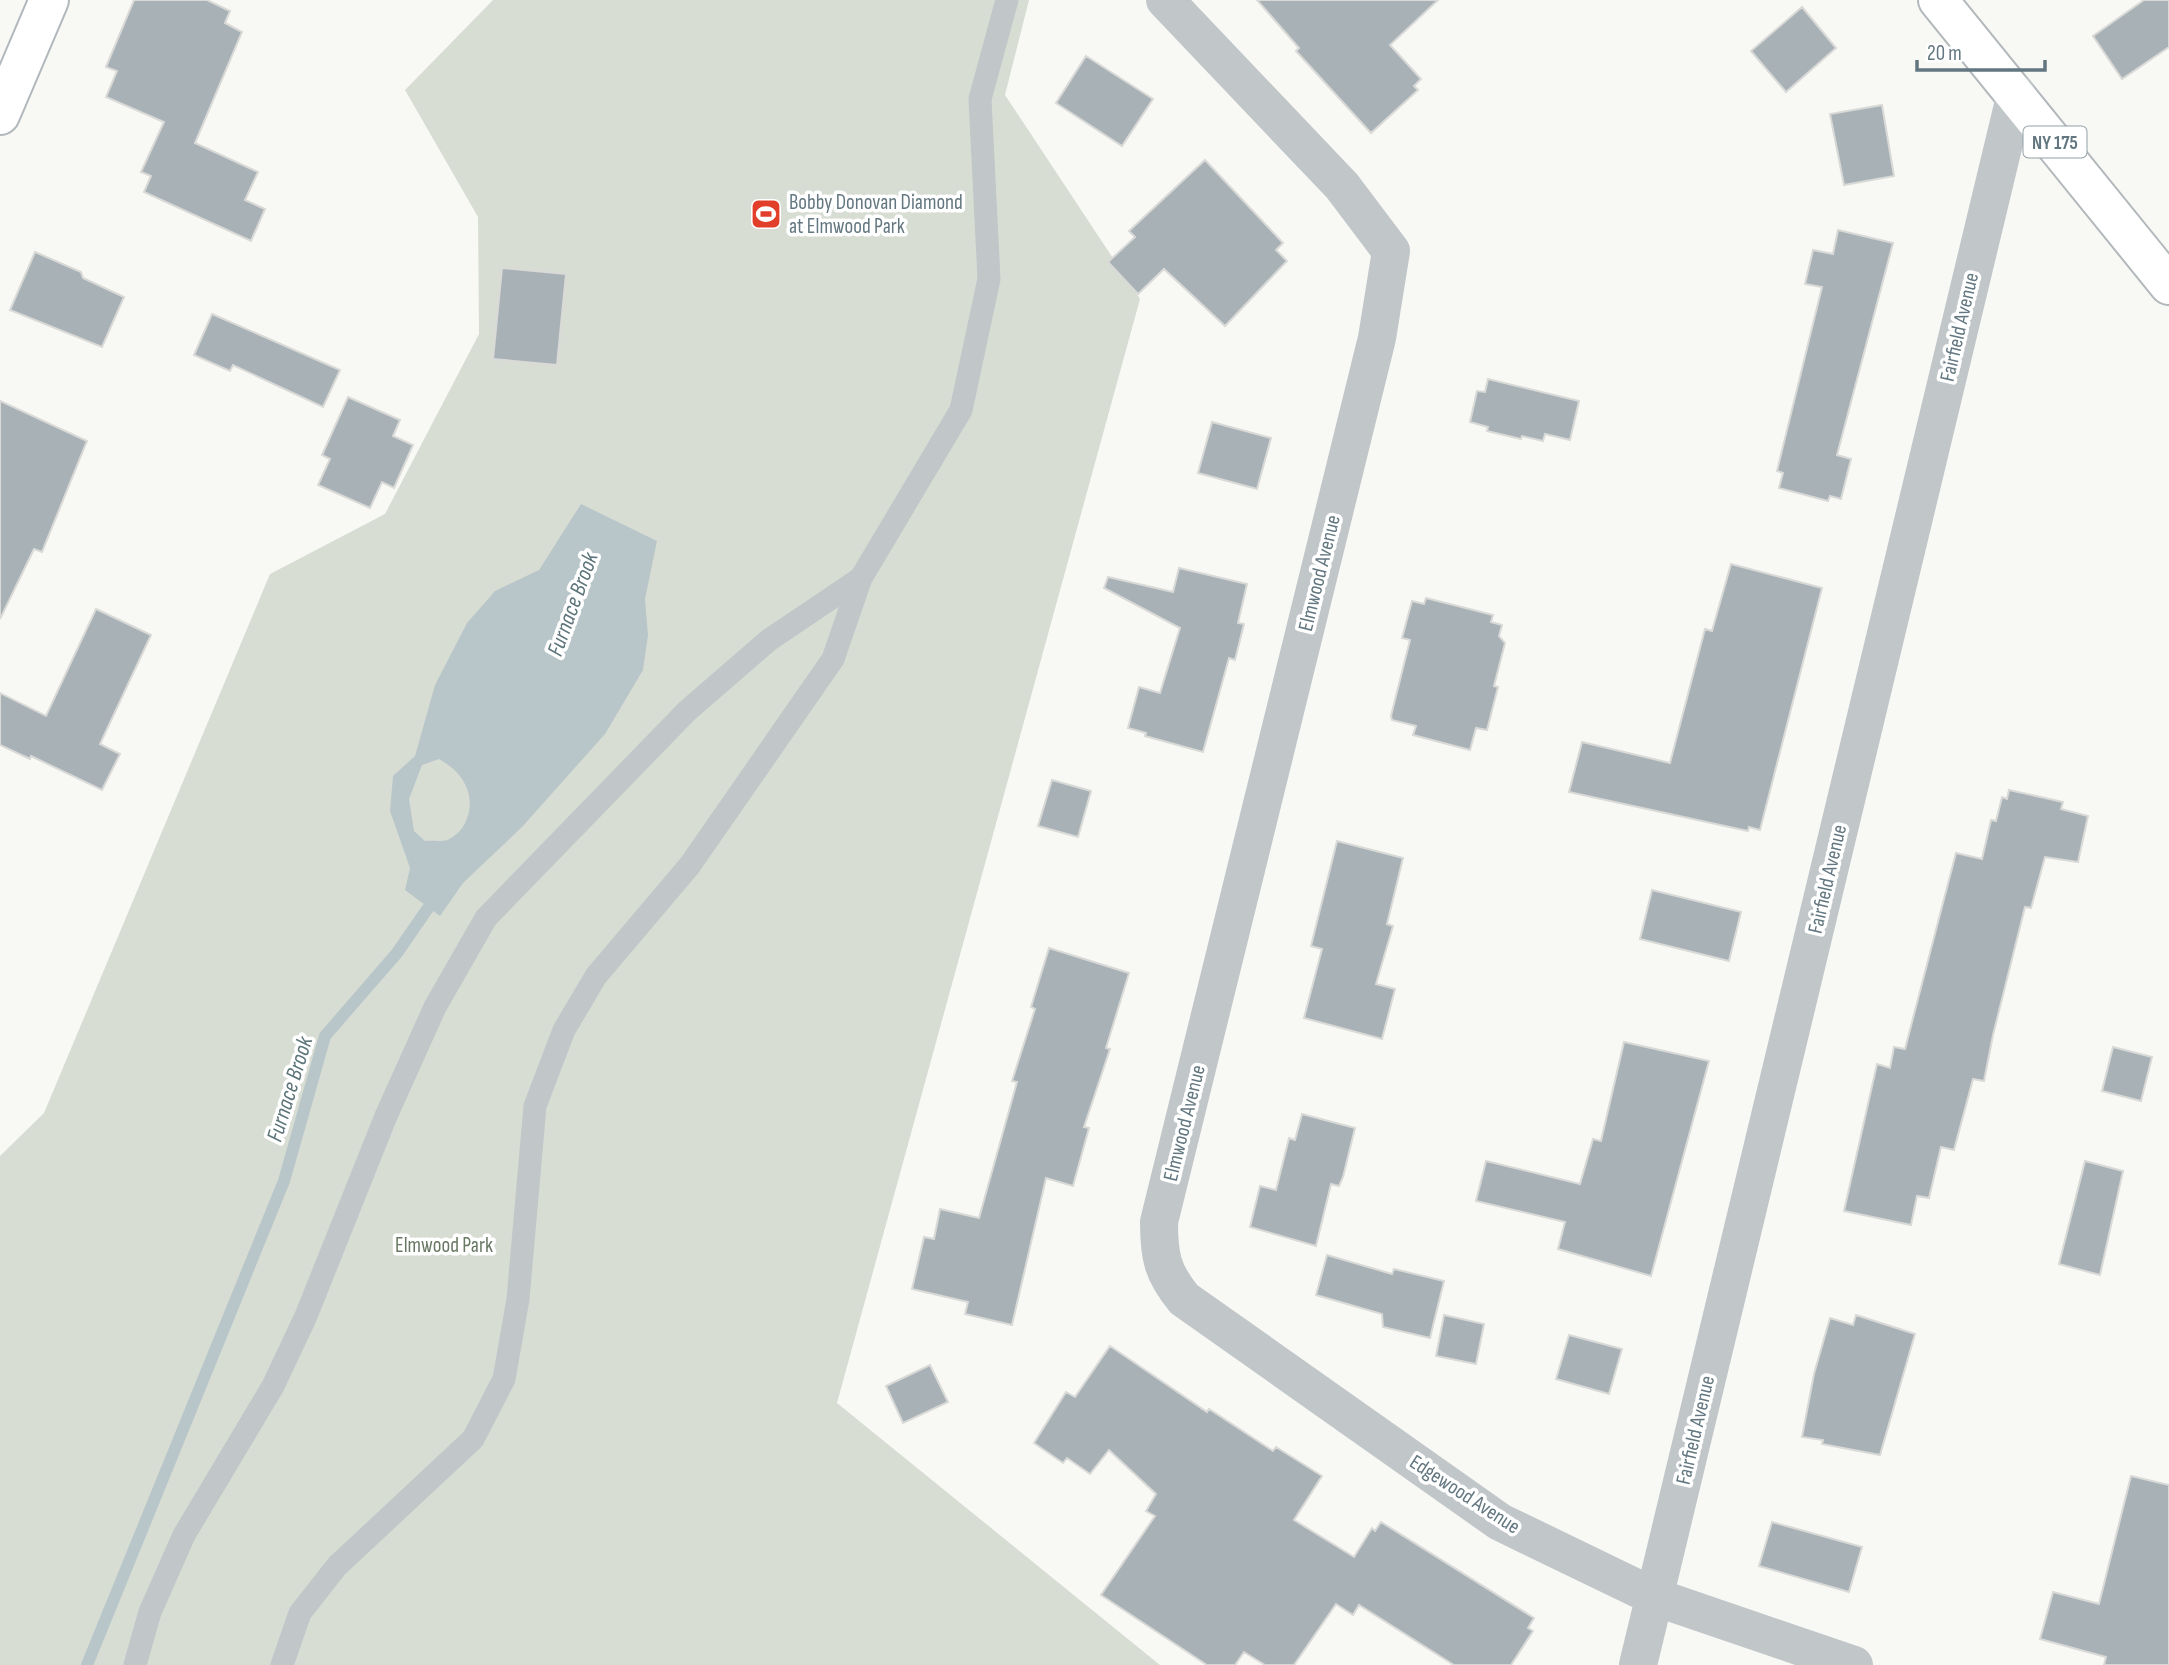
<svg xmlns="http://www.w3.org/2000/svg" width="2169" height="1665" font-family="'Sofia Sans Condensed',sans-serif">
  <rect width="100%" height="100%" fill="#f8f8f5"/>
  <!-- green -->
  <path fill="#d8ddd4" d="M 493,0 L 1029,0 L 1005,95 L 1140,299 L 837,1403 L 1160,1665 L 0,1665 L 0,1156 L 44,1113 L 270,574 L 385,514 L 479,334 L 478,217 L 405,90 Z"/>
  <!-- water -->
  <path fill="#b8c6c9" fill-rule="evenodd" d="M 581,504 L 657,541 L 645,599 L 648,635 L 643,670 L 605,734 L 522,827 L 463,883 L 440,916 L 405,890 L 410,868 L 390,811 L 393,776 L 415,756 L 435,685 L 467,623 L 495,591 L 539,570 ZM 439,759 C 463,772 477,795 466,821 C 462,830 456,836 447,840 C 441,842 432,840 425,841 L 414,831 L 409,799 L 422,765 Z"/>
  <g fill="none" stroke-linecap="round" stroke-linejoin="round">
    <!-- stream -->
    <path stroke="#b8c6c9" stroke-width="12" d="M 87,1665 L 284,1181 L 325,1036 L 397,953 L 437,895"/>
  </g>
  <!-- building -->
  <path fill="#a8b2b6" stroke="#d9d9d7" stroke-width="2" d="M 134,0 L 207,0 L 230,11 L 225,23 L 242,32 L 195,143 L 258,172 L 245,200 L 265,209 L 251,241 L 144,192 L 151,176 L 141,172 L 164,122 L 106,97 L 117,71 L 106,67 Z
    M 1257,0 L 1438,0 L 1390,45 L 1421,79 L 1414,86 L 1418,90 L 1371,133 L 1296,51 L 1299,48 Z
    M 2144,0 L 2169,0 L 2169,47 L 2122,79 L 2093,36 Z
    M 1802,7 L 1836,48 L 1786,92 L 1751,51 Z
    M 1086,56 L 1153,99 L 1122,146 L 1056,103 Z
    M 1882,105 L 1894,176 L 1844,185 L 1830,114 Z
    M 1205,160 L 1283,243 L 1276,250 L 1287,261 L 1225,326 L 1164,269 L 1138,294 L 1108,262 L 1135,237 L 1129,231 Z
    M 1838,230 L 1893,243 L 1837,455 L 1851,459 L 1841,499 L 1830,496 L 1828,501 L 1779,488 L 1783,473 L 1777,471 L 1822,287 L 1805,284 L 1813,250 L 1833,254 Z
    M 35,252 L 81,272 L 83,278 L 124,297 L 102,347 L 10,310 Z
    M 502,268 L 566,274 L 557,365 L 493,359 Z
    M 212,314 L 340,370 L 323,407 L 233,365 L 230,371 L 194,355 Z
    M 1488,379 L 1579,401 L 1570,440 L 1545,434 L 1543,441 L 1522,436 L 1521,439 L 1487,431 L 1488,427 L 1470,422 L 1477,391 L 1485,392 Z
    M 348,397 L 400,420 L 393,436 L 413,445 L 394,488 L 382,482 L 370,508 L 318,485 L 330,459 L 322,455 Z
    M 0,401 L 87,441 L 42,552 L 34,549 L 0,619 Z
    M 1212,422 L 1271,438 L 1257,489 L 1198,473 Z
    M 1731,564 L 1822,588 L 1760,830 L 1749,827 L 1748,831 L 1569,792 L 1582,742 L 1670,763 L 1705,629 L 1712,631 Z
    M 1179,568 L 1247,584 L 1238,623 L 1244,624 L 1235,660 L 1229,658 L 1203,752 L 1145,736 L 1146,733 L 1128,728 L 1139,687 L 1160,693 L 1180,628 L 1104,588 L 1108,577 L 1173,592 Z
    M 1426,598 L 1493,615 L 1491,622 L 1502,625 L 1499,636 L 1505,643 L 1494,686 L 1498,687 L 1487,730 L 1476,728 L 1470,750 L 1413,735 L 1416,726 L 1392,720 L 1391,716 L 1410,640 L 1402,638 L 1412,601 L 1424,604 Z
    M 96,609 L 151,635 L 100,744 L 120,754 L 102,790 L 31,756 L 30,759 L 0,745 L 0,693 L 46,716 Z
    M 1052,780 L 1091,791 L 1078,837 L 1038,826 Z
    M 2009,790 L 2063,802 L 2061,809 L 2088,816 L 2078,862 L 2045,857 L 2031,908 L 2025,907 L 1993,1035 L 1984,1081 L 1973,1079 L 1954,1150 L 1941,1147 L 1929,1198 L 1917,1196 L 1911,1225 L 1844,1211 L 1877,1064 L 1890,1068 L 1894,1047 L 1905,1049 L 1956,853 L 1982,859 L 1991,820 L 1996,821 L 2002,797 L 2007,799 Z
    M 1337,841 L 1403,858 L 1387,924 L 1393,926 L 1376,984 L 1395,989 L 1382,1039 L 1304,1018 L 1322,949 L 1311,946 Z
    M 1652,890 L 1741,912 L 1729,961 L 1640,939 Z
    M 1049,948 L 1129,973 L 1106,1048 L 1110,1049 L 1084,1127 L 1089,1128 L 1073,1186 L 1046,1178 L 1012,1325 L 965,1314 L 968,1302 L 912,1289 L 924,1237 L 934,1239 L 940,1209 L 979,1218 L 1017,1082 L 1012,1081 L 1035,1009 L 1031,1007 Z
    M 1624,1042 L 1709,1061 L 1651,1276 L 1558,1249 L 1565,1222 L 1476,1201 L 1486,1161 L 1580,1184 L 1593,1139 L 1601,1141 Z
    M 2113,1047 L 2152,1057 L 2141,1101 L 2102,1091 Z
    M 1302,1114 L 1355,1128 L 1343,1177 L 1339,1186 L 1331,1184 L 1316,1246 L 1250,1227 L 1260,1186 L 1276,1190 L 1289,1138 L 1295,1140 Z
    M 2085,1161 L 2123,1171 L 2100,1275 L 2059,1264 Z
    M 1327,1255 L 1392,1274 L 1394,1269 L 1444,1281 L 1430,1338 L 1383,1327 L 1382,1314 L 1316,1295 Z
    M 1444,1315 L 1484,1324 L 1476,1364 L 1436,1356 Z
    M 1856,1315 L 1915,1334 L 1880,1455 L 1822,1444 L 1823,1440 L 1802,1437 L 1814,1374 L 1830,1318 L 1853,1325 Z
    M 1569,1335 L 1622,1349 L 1609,1394 L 1556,1379 Z
    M 1110,1346 L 1207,1412 L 1209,1409 L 1273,1451 L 1276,1447 L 1322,1476 L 1294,1520 L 1354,1557 L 1372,1528 L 1375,1531 L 1381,1522 L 1534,1618 L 1528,1628 L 1533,1631 L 1511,1665 L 1454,1665 L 1359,1605 L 1353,1615 L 1336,1604 L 1294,1665 L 1265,1665 L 1244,1652 L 1235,1665 L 1207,1665 L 1101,1595 L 1155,1516 L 1146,1511 L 1156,1494 L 1109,1450 L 1090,1474 L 1067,1458 L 1063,1463 L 1034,1443 L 1066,1392 L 1075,1397 Z
    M 930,1365 L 948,1402 L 903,1423 L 886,1386 Z
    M 2131,1476 L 2169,1485 L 2169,1665 L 2104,1665 L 2106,1657 L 2040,1639 L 2053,1592 L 2099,1604 Z
    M 1772,1522 L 1862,1547 L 1849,1592 L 1759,1566 Z"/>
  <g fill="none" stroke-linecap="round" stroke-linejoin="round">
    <!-- secondary casing -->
    <g stroke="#b1b8bc" stroke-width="42">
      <path id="secondary" d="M 0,115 L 49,0"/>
    </g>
    <!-- primary casing -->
    <g stroke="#b2b8bb" stroke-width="42">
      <path id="primary" d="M 1938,0 L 2169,285"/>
    </g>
    <!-- service -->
    <path stroke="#c1c6c9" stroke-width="23" d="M 135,1665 L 150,1612 L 184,1535 L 273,1386 L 306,1316 L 386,1116 L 435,1007 L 486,918 L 687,711 L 769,640 L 861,578
      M 282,1665 L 300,1613 L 337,1566 L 473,1439 L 504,1379 L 518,1299 L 535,1106 L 564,1030 L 596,976 L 690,865 L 833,659 L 861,578 L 961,410 L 989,279 L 980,99 L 1007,0"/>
    <!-- minor -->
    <path stroke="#c1c6c9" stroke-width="38" d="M 1165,0 L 1342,186 L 1391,251 L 1377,338 L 1159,1222 C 1159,1256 1162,1272 1184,1299 L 1500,1522 L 1655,1597 L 1854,1665
      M 1638,1665 L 2016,93"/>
    <!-- secondary -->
    <use href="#secondary" stroke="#fff" stroke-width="38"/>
    <!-- primary -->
    <use href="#primary" stroke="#fff" stroke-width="38"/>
  </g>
  <!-- icons -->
  <defs>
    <g id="stadium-square" transform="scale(1.575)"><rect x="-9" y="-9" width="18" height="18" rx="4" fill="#e23f2b" stroke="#fff"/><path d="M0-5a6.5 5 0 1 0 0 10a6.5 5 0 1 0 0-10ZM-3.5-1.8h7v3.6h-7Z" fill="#fff"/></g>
  </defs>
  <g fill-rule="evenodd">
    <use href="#stadium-square" x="766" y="214"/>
  </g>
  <g text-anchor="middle" stroke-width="7" stroke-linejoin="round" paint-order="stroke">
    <!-- shield labels -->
    <rect fill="#fff" stroke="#92a0a6" stroke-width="2" x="2023.5" y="126.5" width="63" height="31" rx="5"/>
    <g font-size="19" font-weight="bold" fill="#637780">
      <text x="2055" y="149">NY 175</text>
    </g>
    <!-- poi labels -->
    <g font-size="21" fill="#637780" stroke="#fff" text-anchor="start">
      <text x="789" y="209">Bobby Donovan Diamond<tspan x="789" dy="24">at Elmwood Park</tspan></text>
    </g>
    <!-- street labels -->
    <g font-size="21" fill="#637780" stroke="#fff">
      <text transform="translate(1959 327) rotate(-77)" y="7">Fairfield Avenue</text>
      <text transform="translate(1319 573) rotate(-76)" y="7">Elmwood Avenue</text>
      <text transform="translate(1827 879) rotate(-77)" y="7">Fairfield Avenue</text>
      <text transform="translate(1184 1123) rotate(-76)" y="7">Elmwood Avenue</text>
      <text transform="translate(1695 1430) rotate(-77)" y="7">Fairfield Avenue</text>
      <text transform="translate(1465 1494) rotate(33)" y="7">Edgewood Avenue</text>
    </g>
    <!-- park labels -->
    <g font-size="21" fill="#687862" stroke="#fff">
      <text x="444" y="1252">Elmwood Park</text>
    </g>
    <!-- water labels -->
    <g font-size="23" font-style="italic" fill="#5e767b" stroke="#fff">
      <text transform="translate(572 604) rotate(-70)" y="8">Furnace Brook</text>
      <text transform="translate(289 1089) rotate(-73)" y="8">Furnace Brook</text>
    </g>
  </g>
  <!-- scale -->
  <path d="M1917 60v10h128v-10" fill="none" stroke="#637780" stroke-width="3.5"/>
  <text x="1927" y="60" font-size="21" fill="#637780" stroke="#ffffff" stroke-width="5" paint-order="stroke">20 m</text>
</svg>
